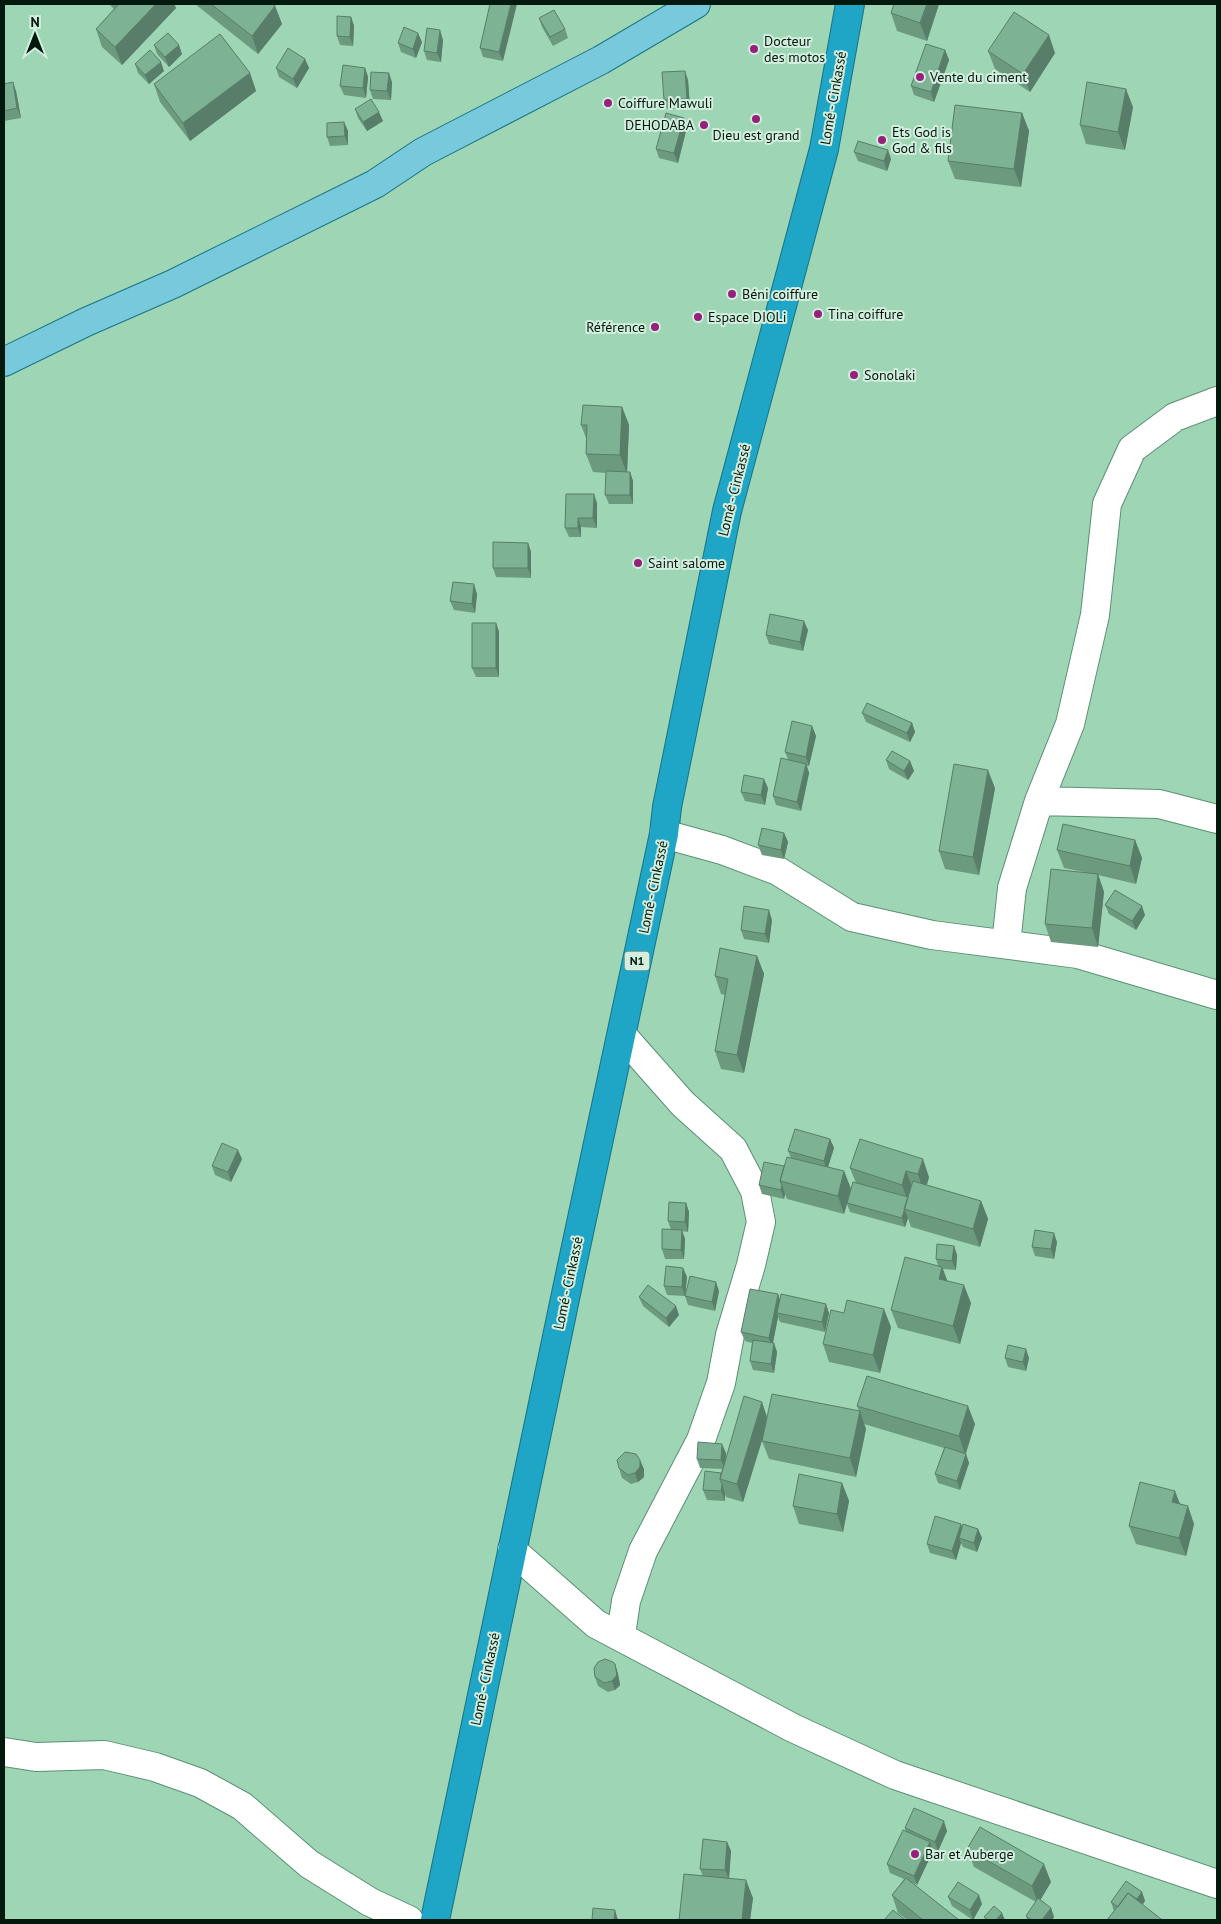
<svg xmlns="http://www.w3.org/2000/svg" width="1221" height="1924" font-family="'PT Sans',sans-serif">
  <rect width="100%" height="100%" fill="#9ed5b5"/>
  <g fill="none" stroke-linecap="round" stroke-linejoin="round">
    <!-- street casing -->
    <g stroke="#5b9073" stroke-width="30">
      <path id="street" d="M 1039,801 L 1159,804 L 1217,819
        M 664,834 L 722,850 L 778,871 L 852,917 L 932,935 L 1078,954 L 1217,995
        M 1006,944 L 1012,888 L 1039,801 L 1070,724 L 1095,615 L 1107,504 L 1132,449 L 1175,417 L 1217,401
        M 512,1550 L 596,1624 L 793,1728 L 895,1775 L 1217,1884
        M 621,1635 L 626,1601 L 643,1551 L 701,1440 L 721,1383 L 730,1335 L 751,1265 L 761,1222 L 755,1191 L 733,1149 L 683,1104 L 622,1035
        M 4,1752 L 36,1757 L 104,1755 L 155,1767 L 200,1783 L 242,1806 L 309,1864 L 370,1902 L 409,1920"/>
    </g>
    <!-- primary casing -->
    <g stroke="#167485" stroke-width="30">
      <path id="primary" d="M 4,362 L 86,322 L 173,284 L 375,184 L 423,152 L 601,60 L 696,4"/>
    </g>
    <!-- highway casing -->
    <g stroke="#167485" stroke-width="30">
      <path id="highway" d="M 435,1920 L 571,1270 L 664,834 L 667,807 L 727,511 L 824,149 L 850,4"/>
    </g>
    <!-- street -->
    <use href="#street" stroke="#fff" stroke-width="28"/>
    <!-- primary -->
    <use href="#primary" stroke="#79c9dc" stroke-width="28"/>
    <!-- highway -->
    <use href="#highway" stroke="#1fa5c5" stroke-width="28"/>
  </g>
  <!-- wall -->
  <path fill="#6c9a7f" d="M 109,4 L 174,4 L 176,8 L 122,65 L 102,47 L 96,29 L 114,9 Z
    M 195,4 L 272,4 L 275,6 L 282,24 L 258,54 Z
    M 490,4 L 503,61 L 483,57 L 480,48 Z
    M 939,4 L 927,41 L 897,31 L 891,13 Z
    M 351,17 L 354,26 L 353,46 L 340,45 L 337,36 Z
    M 539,18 L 565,29 L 568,38 L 553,46 L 542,27 Z
    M 443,40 L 441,62 L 427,60 L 424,51 Z
    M 422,42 L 416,58 L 401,52 L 398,43 Z
    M 154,45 L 182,54 L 169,67 L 157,54 Z
    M 945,50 L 949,60 L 934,102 L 914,95 L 911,86 Z
    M 988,51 L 1055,53 L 1030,92 L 995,69 Z
    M 305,59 L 309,68 L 297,88 L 279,77 L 276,68 Z
    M 135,64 L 164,71 L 149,84 L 138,73 Z
    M 365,68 L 368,77 L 366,98 L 344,95 L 340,86 Z
    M 250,73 L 256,91 L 190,141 L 160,102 L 154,84 Z
    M 688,80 L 690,108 L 667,109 L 664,100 Z
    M 392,82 L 391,100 L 373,99 L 370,90 Z
    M 4,84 L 16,91 L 21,118 L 4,121 Z
    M 1133,107 L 1125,150 L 1086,144 L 1080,125 Z
    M 355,109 L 383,121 L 367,131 L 358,118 Z
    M 1022,113 L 1029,131 L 1021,187 L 955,179 L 948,161 Z
    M 344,122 L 348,131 L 348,145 L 330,146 L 327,137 Z
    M 687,127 L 678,163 L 659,158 L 656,149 Z
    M 854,152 L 891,159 L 887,171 L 858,161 Z
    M 622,407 L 629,425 L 627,472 L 630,472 L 633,481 L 633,504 L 609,504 L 605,495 L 606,473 L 593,472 L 586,454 L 586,438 L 581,425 Z
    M 597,503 L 597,528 L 581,527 L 581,537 L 569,537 L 565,528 Z
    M 528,543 L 531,552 L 531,578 L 496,577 L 493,568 Z
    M 477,594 L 475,613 L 454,610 L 450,601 Z
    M 496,623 L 499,632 L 499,677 L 476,677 L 472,668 Z
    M 808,630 L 803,651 L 769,644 L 766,635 Z
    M 862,713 L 912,723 L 915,732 L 910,742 L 866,722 Z
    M 812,726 L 816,736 L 809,766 L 807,766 L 809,773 L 801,811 L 776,805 L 773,796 L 788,759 L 785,752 Z
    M 886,760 L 910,761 L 914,771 L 908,780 L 889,769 Z
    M 768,788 L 765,805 L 745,801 L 741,792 Z
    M 995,788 L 979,875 L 945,869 L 939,851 Z
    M 784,833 L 788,842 L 784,859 L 762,855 L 758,845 Z
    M 1135,840 L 1142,858 L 1136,884 L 1098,875 L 1104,892 L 1098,947 L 1051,942 L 1045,924 L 1084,872 L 1064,868 L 1057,850 Z
    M 1105,905 L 1145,915 L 1136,930 L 1109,914 Z
    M 772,920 L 769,943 L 744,939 L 741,930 Z
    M 757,956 L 764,974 L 744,1073 L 721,1069 L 715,1051 L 725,995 L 721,994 L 715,976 Z
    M 830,1139 L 834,1148 L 828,1167 L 844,1171 L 851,1189 L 856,1183 L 850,1168 L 860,1139 L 929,1177 L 927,1185 L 981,1201 L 988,1219 L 980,1247 L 911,1227 L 908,1218 L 905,1227 L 850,1212 L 847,1204 L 844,1214 L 787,1199 L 785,1194 L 784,1199 L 762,1194 L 759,1185 L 784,1166 L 791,1158 L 788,1151 Z
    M 242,1159 L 231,1182 L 215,1175 L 212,1166 Z
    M 686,1203 L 689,1212 L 688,1232 L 682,1231 L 685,1239 L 684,1259 L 665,1259 L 662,1249 L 671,1230 L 668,1221 Z
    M 1057,1242 L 1054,1259 L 1035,1256 L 1032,1247 Z
    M 954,1246 L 957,1255 L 956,1270 L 943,1269 L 947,1281 L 971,1303 L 960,1344 L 898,1328 L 891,1310 L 938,1266 L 936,1259 Z
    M 683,1268 L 687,1277 L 685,1296 L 667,1295 L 664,1286 Z
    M 719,1291 L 715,1311 L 688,1305 L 685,1296 Z
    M 639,1297 L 679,1315 L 669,1327 L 643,1306 Z
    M 780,1299 L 829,1313 L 825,1332 L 780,1322 L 778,1317 L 773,1343 L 777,1352 L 774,1373 L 753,1370 L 750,1361 L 752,1343 L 745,1341 L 741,1332 Z
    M 891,1327 L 880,1373 L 829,1362 L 823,1344 Z
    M 1005,1358 L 1029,1358 L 1026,1371 L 1008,1367 Z
    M 857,1406 L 975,1424 L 966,1454 L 969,1463 L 960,1490 L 938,1483 L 935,1474 L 944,1448 L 864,1424 L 866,1429 L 856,1477 L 769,1459 L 762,1441 L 763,1438 L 743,1502 L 726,1497 L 725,1494 L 725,1501 L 707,1500 L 703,1490 L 721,1473 L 722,1469 L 700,1468 L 697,1459 L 726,1453 L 725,1460 L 767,1417 L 859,1411 Z
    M 619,1468 L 644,1469 L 644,1477 L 638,1482 L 631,1484 L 622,1478 Z
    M 842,1483 L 849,1501 L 843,1532 L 799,1524 L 793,1506 Z
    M 1180,1504 L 1194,1524 L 1186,1556 L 1136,1544 L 1129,1526 Z
    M 962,1527 L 978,1529 L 982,1538 L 977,1552 L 963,1547 L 961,1543 L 956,1560 L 930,1553 L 927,1544 Z
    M 615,1664 L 618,1674 L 620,1685 L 615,1690 L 608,1692 L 598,1686 L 595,1677 Z
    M 905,1828 L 947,1831 L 938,1851 L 932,1848 L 933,1851 L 917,1885 L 911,1882 L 959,1920 L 907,1920 L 898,1913 L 892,1895 L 904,1879 L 890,1873 L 887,1864 L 906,1832 Z
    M 727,1842 L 731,1851 L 729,1878 L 753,1898 L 750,1920 L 679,1920 L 703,1876 L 700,1869 Z
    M 967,1849 L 1051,1882 L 1040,1900 L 1051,1908 L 1054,1917 L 1052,1920 L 1027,1920 L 1026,1916 L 1036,1902 L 974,1867 Z
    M 1142,1892 L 1145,1901 L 1143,1904 L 1114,1911 L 1111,1902 Z
    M 948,1897 L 982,1904 L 973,1920 L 952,1906 Z"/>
  <!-- shaded-wall -->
  <path fill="#587d68" d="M 156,4 L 174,4 L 176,8 L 122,65 L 115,47 Z
    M 511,4 L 517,4 L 503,61 L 499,52 Z
    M 927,4 L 939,4 L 927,41 L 920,23 Z
    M 275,6 L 282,24 L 258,54 L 252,36 Z
    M 351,17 L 354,26 L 353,46 L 350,37 Z
    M 440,30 L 443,40 L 441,62 L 437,53 Z
    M 418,33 L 422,42 L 416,58 L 413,49 Z
    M 1049,35 L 1055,53 L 1030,92 L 1023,74 Z
    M 179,45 L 182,54 L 169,67 L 165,57 Z
    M 945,50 L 949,60 L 934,102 L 931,92 Z
    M 305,59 L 309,68 L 297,88 L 293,79 Z
    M 161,62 L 164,71 L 149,84 L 145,75 Z
    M 365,68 L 368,77 L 366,98 L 363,88 Z
    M 685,71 L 688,80 L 690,108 L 687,99 Z
    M 250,73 L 256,91 L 190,141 L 183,123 Z
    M 389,73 L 392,82 L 391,100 L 387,91 Z
    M 13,82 L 16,91 L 21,118 L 17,108 Z
    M 1126,89 L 1133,107 L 1125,150 L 1118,132 Z
    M 379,112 L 383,121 L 367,131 L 363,122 Z
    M 1022,113 L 1029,131 L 1021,187 L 1014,169 Z
    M 684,118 L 687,127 L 678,163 L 674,153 Z
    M 344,122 L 348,131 L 348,145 L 345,136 Z
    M 888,150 L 891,159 L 887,171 L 884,161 Z
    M 622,407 L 629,425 L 627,474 L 620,455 Z
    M 630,472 L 633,481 L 633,504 L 630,495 Z
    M 594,494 L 597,503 L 597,528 L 593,518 Z
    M 578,518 L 581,527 L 581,537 L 578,528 Z
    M 528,543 L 531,552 L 531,578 L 528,568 Z
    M 474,584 L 477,594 L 475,613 L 472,604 Z
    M 804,621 L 808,630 L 803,651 L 800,642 Z
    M 496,623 L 499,632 L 499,677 L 496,668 Z
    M 912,723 L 915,732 L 910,742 L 907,733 Z
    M 812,726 L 816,736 L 809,766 L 806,757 Z
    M 910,761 L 914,771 L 908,780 L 904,771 Z
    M 806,764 L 809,773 L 801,811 L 797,802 Z
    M 988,770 L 995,788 L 979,875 L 973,857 Z
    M 764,779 L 768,788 L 765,805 L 761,795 Z
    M 784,833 L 788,842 L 784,859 L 781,850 Z
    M 1135,840 L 1142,858 L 1136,884 L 1130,866 Z
    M 1098,874 L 1104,892 L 1098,947 L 1092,928 Z
    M 1142,906 L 1145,915 L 1136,930 L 1132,921 Z
    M 769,910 L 772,920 L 769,943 L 765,934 Z
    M 757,956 L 764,974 L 744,1073 L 737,1055 Z
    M 830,1139 L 834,1148 L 827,1170 L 824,1161 Z
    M 238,1150 L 242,1159 L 231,1182 L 228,1172 Z
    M 923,1159 L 929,1177 L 924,1193 L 918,1174 Z
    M 844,1171 L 851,1189 L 844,1214 L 838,1196 Z
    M 906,1171 L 913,1189 L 904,1209 L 908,1218 L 905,1227 L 902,1218 L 907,1199 L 902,1185 Z
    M 782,1185 L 785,1194 L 784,1199 L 781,1190 Z
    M 981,1201 L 988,1219 L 980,1247 L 973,1229 Z
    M 686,1203 L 689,1212 L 688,1232 L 685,1222 Z
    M 682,1230 L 685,1239 L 684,1259 L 681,1250 Z
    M 1054,1233 L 1057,1242 L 1054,1259 L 1051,1249 Z
    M 954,1246 L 957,1255 L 956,1270 L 952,1261 Z
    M 942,1267 L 949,1285 L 939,1279 Z
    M 683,1268 L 687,1277 L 685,1296 L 682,1287 Z
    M 716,1282 L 719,1291 L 715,1311 L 712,1302 Z
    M 964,1285 L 971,1303 L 960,1344 L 953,1326 Z
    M 778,1294 L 781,1303 L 777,1313 L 778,1317 L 772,1347 L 769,1338 Z
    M 826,1304 L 829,1313 L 825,1332 L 822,1322 Z
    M 676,1306 L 679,1315 L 669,1327 L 666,1318 Z
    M 884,1309 L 891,1327 L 880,1373 L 873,1355 Z
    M 774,1343 L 777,1352 L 774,1373 L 771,1364 Z
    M 1026,1349 L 1029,1358 L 1026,1371 L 1023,1362 Z
    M 762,1402 L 768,1420 L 743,1502 L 737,1484 Z
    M 968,1406 L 975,1424 L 965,1454 L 959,1436 Z
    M 860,1411 L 866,1429 L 856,1477 L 850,1458 Z
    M 722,1444 L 726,1453 L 725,1470 L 721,1460 Z
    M 966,1454 L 969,1463 L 960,1490 L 957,1481 Z
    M 640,1460 L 644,1469 L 644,1477 L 638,1482 L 635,1473 Z
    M 842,1483 L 849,1501 L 843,1532 L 837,1514 Z
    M 722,1484 L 725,1494 L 725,1501 L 721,1491 Z
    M 1175,1491 L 1182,1509 L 1172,1502 Z
    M 1188,1506 L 1194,1524 L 1186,1556 L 1179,1538 Z
    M 961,1524 L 964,1533 L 959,1538 L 961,1543 L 956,1560 L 952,1551 Z
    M 978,1529 L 982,1538 L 977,1552 L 974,1543 Z
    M 615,1664 L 618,1674 L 620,1685 L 615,1690 L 612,1681 Z
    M 944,1821 L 947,1831 L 938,1851 L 935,1842 Z
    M 727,1842 L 731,1851 L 729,1879 L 725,1870 Z
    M 930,1842 L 933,1851 L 917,1885 L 914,1876 Z
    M 1044,1864 L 1051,1882 L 1038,1904 L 1032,1886 Z
    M 746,1880 L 753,1898 L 750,1920 L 742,1920 Z
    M 1142,1892 L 1145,1901 L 1131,1920 L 1127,1913 Z
    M 979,1895 L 982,1904 L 973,1920 L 970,1910 Z
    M 1051,1908 L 1054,1917 L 1052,1920 L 1042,1920 Z
    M 615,1910 L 618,1920 L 614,1920 Z
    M 1002,1913 L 1005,1920 L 996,1920 Z"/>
  <!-- building -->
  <path fill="#7db394" stroke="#587d68" d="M 119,4 L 156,4 L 115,47 L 96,29 Z
    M 211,4 L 272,4 L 275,6 L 252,36 Z
    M 490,4 L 511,4 L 499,52 L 480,48 Z
    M 894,4 L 927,4 L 920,23 L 891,13 Z
    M 554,10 L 565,29 L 550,37 L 539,18 Z
    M 1014,12 L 1049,35 L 1023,74 L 988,51 Z
    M 337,16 L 351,17 L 350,37 L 337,36 Z
    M 404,27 L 418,33 L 413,49 L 398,43 Z
    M 427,28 L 440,30 L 437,53 L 424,51 Z
    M 168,33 L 179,45 L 165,57 L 154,45 Z
    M 220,34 L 250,73 L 183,123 L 154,84 Z
    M 926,44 L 945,50 L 931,92 L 911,86 Z
    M 288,48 L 305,59 L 293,79 L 276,68 Z
    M 150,50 L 161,62 L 145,75 L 135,64 Z
    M 343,65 L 365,68 L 363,88 L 340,86 Z
    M 685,71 L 687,99 L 664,100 L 662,72 Z
    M 371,72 L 389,73 L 387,91 L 370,90 Z
    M 13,82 L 17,108 L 4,111 L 4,84 Z
    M 1087,82 L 1126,89 L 1118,132 L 1080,125 Z
    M 371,99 L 379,112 L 363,122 L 355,109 Z
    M 955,105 L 1022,113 L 1014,169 L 948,161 Z
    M 666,113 L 684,118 L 674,153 L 656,149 Z
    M 344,122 L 345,136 L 327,137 L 327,123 Z
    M 858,141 L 888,150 L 884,161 L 854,152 Z
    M 583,405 L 622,407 L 620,455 L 586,454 L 587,425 L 581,425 Z
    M 606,471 L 630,472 L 630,495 L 605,495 Z
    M 566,494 L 594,494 L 593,518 L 578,518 L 578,528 L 565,528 Z
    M 493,542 L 528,543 L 528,568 L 493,568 Z
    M 453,582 L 474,584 L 472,604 L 450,601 Z
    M 770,614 L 804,621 L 800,642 L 766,635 Z
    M 472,623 L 496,623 L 496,668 L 472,668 Z
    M 867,703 L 912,723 L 907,733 L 862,713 Z
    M 792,721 L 812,726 L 806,757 L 785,752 Z
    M 892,751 L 910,761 L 904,771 L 886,760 Z
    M 781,758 L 806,764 L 797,802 L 773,796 Z
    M 954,764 L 988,770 L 973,857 L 939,851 Z
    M 744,775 L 764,779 L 761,795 L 741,792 Z
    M 1063,824 L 1135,840 L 1130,866 L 1057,850 Z
    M 762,828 L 784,833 L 781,850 L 758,845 Z
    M 1051,869 L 1098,874 L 1092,928 L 1045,924 Z
    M 1115,890 L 1142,906 L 1132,921 L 1105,905 Z
    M 744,906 L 769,910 L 765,934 L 741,930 Z
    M 720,948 L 757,956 L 737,1055 L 715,1051 L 728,979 L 715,976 Z
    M 795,1129 L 830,1139 L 824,1161 L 788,1151 Z
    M 860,1139 L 923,1159 L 918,1174 L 906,1171 L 902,1185 L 850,1168 Z
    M 222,1143 L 238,1150 L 228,1172 L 212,1166 Z
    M 787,1157 L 844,1171 L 838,1196 L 780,1181 Z
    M 764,1162 L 784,1166 L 780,1181 L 782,1185 L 781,1190 L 759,1185 Z
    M 913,1181 L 981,1201 L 973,1229 L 904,1209 Z
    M 853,1182 L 908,1197 L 902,1218 L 847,1203 Z
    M 669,1202 L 686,1203 L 685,1222 L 668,1221 Z
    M 662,1229 L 682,1230 L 681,1250 L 662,1249 Z
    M 1035,1230 L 1054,1233 L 1051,1249 L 1032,1247 Z
    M 937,1244 L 954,1246 L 952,1261 L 936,1259 Z
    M 905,1257 L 942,1267 L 939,1279 L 964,1285 L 953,1326 L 891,1310 Z
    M 666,1266 L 683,1268 L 682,1287 L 664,1286 Z
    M 690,1276 L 716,1282 L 712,1302 L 685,1296 Z
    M 648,1285 L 676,1306 L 666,1318 L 639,1297 Z
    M 750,1289 L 778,1294 L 769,1338 L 741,1332 Z
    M 781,1294 L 826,1304 L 822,1322 L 777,1313 Z
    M 847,1300 L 884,1309 L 873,1355 L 823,1344 L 831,1310 L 844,1313 Z
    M 753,1340 L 774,1343 L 771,1364 L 750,1361 Z
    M 1008,1345 L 1026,1349 L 1023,1362 L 1005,1358 Z
    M 867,1376 L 968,1406 L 959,1436 L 857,1406 Z
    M 772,1394 L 860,1411 L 850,1458 L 762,1441 Z
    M 744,1396 L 762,1402 L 737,1484 L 720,1479 Z
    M 698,1442 L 722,1444 L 721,1460 L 697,1459 Z
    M 945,1447 L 966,1454 L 957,1481 L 935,1474 Z
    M 625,1452 L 636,1454 L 640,1460 L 640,1467 L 635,1473 L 628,1475 L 619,1468 L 617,1460 Z
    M 705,1471 L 721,1473 L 720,1479 L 722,1484 L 721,1491 L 703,1490 Z
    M 799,1474 L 842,1483 L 837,1514 L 793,1506 Z
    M 1140,1482 L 1175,1491 L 1172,1502 L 1188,1506 L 1179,1538 L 1129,1526 Z
    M 935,1516 L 961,1524 L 952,1551 L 927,1544 Z
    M 963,1524 L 978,1529 L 974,1543 L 959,1538 Z
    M 605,1659 L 613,1662 L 615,1664 L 617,1675 L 612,1681 L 604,1683 L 595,1677 L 594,1668 L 598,1662 Z
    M 914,1808 L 944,1821 L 935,1842 L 905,1828 Z
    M 980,1827 L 1044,1864 L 1032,1886 L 967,1849 Z
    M 903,1830 L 930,1842 L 914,1876 L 887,1864 Z
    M 703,1839 L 727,1842 L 725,1870 L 700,1869 Z
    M 684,1874 L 746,1880 L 742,1920 L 679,1920 Z
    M 906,1878 L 959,1920 L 923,1920 L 892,1895 Z
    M 1126,1881 L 1142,1892 L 1137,1899 L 1128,1893 L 1118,1907 L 1111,1902 Z
    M 958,1882 L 979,1895 L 970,1910 L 948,1897 Z
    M 1128,1893 L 1161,1919 L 1160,1920 L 1107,1920 Z
    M 1038,1898 L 1051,1908 L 1042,1920 L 1032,1920 L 1026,1916 Z
    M 994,1906 L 1002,1913 L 996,1920 L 988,1920 L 984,1917 Z
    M 593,1908 L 615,1910 L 614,1920 L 592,1920 Z
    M 893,1910 L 905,1920 L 884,1920 Z"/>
  <!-- markers -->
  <g fill="#96207c" stroke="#d3eede" stroke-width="2">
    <circle cx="754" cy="49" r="5"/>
    <circle cx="920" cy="77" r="5"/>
    <circle cx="608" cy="103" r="5"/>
    <circle cx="756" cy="119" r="5"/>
    <circle cx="704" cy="125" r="5"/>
    <circle cx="882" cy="140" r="5"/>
    <circle cx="732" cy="294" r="5"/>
    <circle cx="818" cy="314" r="5"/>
    <circle cx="698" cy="317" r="5"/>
    <circle cx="655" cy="327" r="5"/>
    <circle cx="854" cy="375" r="5"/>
    <circle cx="638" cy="563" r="5"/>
    <circle cx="915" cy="1854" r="5"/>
  </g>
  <g text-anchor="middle" stroke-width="4" stroke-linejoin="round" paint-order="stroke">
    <!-- shield labels -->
    <rect fill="#d3eede" stroke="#42594c" stroke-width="1" x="624.5" y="951.5" width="25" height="19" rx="4"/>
    <g font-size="12" font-weight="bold" fill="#04190e">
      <text x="637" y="965">N1</text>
    </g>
    <!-- poi labels -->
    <g font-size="14" fill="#04190e" stroke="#d3eede" text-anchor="start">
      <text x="764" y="46">Docteur<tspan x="764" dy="16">des motos</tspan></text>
      <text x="930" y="82">Vente du ciment</text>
      <text x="618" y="108">Coiffure Mawuli</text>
      <text x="694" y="130" text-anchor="end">DEHODABA</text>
      <text x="892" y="137">Ets God is<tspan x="892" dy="16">God &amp; fils</tspan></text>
      <text x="756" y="140" text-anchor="middle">Dieu est grand</text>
      <text x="742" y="299">Béni coiffure</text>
      <text x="828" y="319">Tina coiffure</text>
      <text x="708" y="322">Espace DIOLi</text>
      <text x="645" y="332" text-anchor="end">Référence</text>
      <text x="864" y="380">Sonolaki</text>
      <text x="648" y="568">Saint salome</text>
      <text x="925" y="1859">Bar et Auberge</text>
    </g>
    <!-- street labels -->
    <g font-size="14" fill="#04190e" stroke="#d3eede">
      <text transform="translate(833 98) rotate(-80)" y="5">Lomé - Cinkassé</text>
      <text transform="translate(734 490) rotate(-76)" y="5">Lomé - Cinkassé</text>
      <text transform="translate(653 887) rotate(-78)" y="5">Lomé - Cinkassé</text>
      <text transform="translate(568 1283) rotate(-78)" y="5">Lomé - Cinkassé</text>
      <text transform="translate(485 1679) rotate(-78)" y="5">Lomé - Cinkassé</text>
    </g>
  </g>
  <!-- border -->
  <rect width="1221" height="1924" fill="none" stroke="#04190e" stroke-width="10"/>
  <!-- north arrow -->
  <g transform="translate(35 35)" stroke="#d3eede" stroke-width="4" paint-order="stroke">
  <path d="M0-4L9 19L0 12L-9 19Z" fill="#04190e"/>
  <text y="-8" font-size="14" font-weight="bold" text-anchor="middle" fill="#04190e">N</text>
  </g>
</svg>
